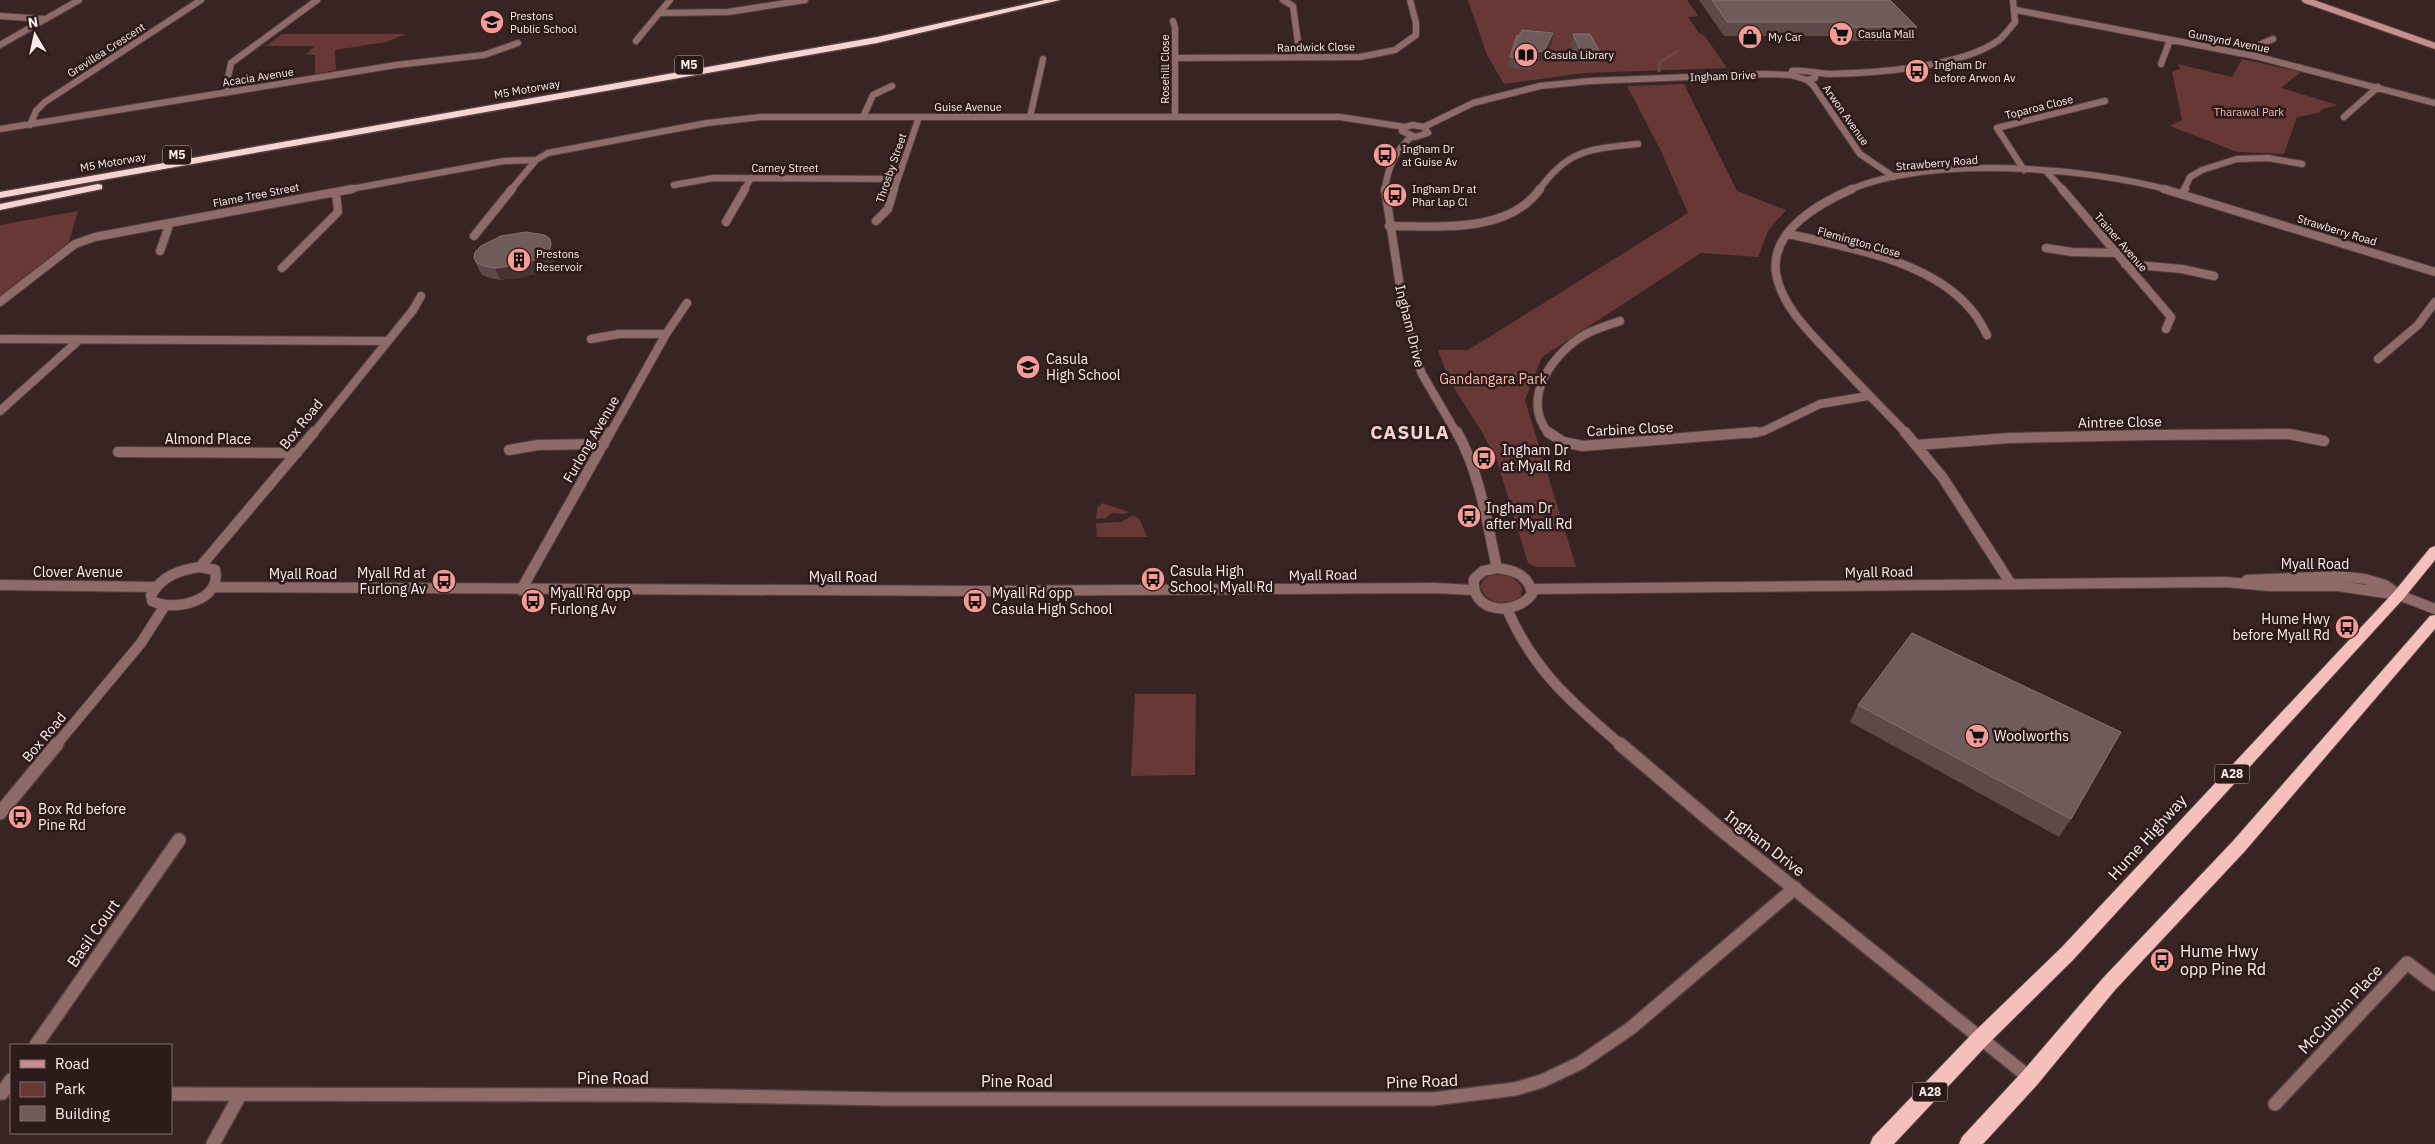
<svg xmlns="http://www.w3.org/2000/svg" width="2435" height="1144" font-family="'IBM Plex Sans',sans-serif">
  <rect width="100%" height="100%" fill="#372423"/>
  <!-- green -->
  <path fill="#673836" d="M 1468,0 L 1687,0 L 1698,16 L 1688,17 L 1699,33 L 1705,36 L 1727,68 L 1584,73 L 1504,84 L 1487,55 Z
    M 282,34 L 406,34 L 386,42 L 335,50 L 336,70 L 315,74 L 315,55 L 306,54 L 315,46 L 266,46 Z
    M 2242,59 L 2301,72 L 2281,88 L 2338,105 L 2322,109 L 2319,113 L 2297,117 L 2284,154 L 2237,152 L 2170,126 L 2182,120 L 2172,72 L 2180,69 L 2178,64 L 2232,77 Z
    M 1684,84 L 1737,191 L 1786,210 L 1769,229 L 1758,257 L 1701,253 L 1542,357 L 1525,400 L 1576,567 L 1536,567 L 1528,563 L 1497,461 L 1483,434 L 1449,380 L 1438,350 L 1468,350 L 1688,213 L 1661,151 L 1627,86 Z
    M 78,211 L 69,242 L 0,296 L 0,225 Z
    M 1102,503 L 1129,512 L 1124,514 L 1112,513 L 1106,518 L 1096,519 L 1097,508 Z
    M 1133,515 L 1140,520 L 1147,537 L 1097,537 L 1096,523 L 1121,522 Z
    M 1491,575 C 1503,573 1516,576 1522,588 L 1521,596 C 1508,607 1485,604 1480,586 L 1485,578 Z
    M 1135,694 L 1196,694 L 1195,775 L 1131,776 Z"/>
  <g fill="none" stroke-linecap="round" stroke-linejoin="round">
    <!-- stream -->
    <path stroke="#6d4749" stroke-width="3" d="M 1659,71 L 1660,62 L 1678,51"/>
    <!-- minor-far3 casing -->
    <g stroke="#53403f" stroke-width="8">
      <path id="minor-far3" d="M 1283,0 L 1293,6 L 1300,57
        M 2016,10 L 2255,56 L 2435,103
        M 659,13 L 728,12 L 805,0
        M 0,16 L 44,19
        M 1173,21 L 1175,28 L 1175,117
        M 636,41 L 670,0
        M 0,45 L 79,0
        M 2255,56 L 2261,44 L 2273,39
        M 1175,58 L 1360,57 L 1395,50 L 1416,35 L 1416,23 L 1410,0
        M 2161,64 L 2170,40
        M 1807,80 L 1813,85 L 1860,154 L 1894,177
        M 225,93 L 231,63 L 317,0
        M 863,117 L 873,95 L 892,86
        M 1030,117 L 1043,59
        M 2344,117 L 2378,87
        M 30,125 L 36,111 L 45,102 L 201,0
        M 0,129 L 396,65 L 484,55 L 518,43
        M 2024,170 L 1997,128 L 2105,101
        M 2046,171 L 2063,190
        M 674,185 L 713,178 L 897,179
        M 345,190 L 504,161 L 536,160
        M 511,190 L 536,160 L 548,153 L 707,123 L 761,117 L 1340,117 L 1405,127
        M 744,190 L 751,178
        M 894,190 L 919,117
        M 1539,190 C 1568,149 1590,149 1638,144
        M 1849,190 C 1932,155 2083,167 2169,190
        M 2184,190 L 2190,177 L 2202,170 L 2237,159 L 2268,158 L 2302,164"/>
    </g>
    <!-- minor-far2 casing -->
    <g stroke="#53403f" stroke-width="10">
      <path id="minor-far2" d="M 1852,189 C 1820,203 1770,230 1776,273 C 1781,304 1807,330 1828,352 C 1853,379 1880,406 1907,434
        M 2062,189 L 2171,317 L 2166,329
        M 2164,189 L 2435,272
        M 2183,193 L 2185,189
        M 876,221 L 888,209 L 894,189
        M 726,222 L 745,189
        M 1389,226 C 1437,226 1508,234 1540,189
        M 1788,234 C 1847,247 1934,261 1973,312 C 1979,319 1983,327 1987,335
        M 474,236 L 512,189
        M 2046,248 L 2072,252 L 2115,253
        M 160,251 L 170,223
        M 2125,264 L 2182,269 L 2214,276
        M 282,268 L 338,212 L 336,192
        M 0,302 L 75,244 L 95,237 L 352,189
        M 0,339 L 387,341
        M 591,339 L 619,334 L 666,334
        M 2378,359 L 2418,325 L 2435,302
        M 0,411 L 79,340
        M 313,434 L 413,310 L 421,296
        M 610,434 L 666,334 L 687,303
        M 1549,434 C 1521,400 1550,357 1581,337 C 1593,329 1607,326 1620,321
        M 1749,434 L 1764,431 L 1820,404 L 1868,396"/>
    </g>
    <!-- minor-far1 casing -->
    <g stroke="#53403f" stroke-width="12">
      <path id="minor-far1" d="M 1548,432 L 1563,442 L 1583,446 L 1756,432
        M 1905,432 L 1943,478 L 2011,584
        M 1917,445 L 2010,438 L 2149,435 L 2289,434 L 2324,441
        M 509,450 L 538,445 L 604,444
        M 118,452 L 297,453
        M 200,567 L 314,432
        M 200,567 L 215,570 C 222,601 174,612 152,601 L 151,595 C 162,576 179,570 200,567 Z
        M 2247,580 L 2338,576 L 2365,579 L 2385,585 L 2399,595 L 2435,609
        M 0,585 L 156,587
        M 214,587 L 977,591 L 1435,588 L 1472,590
        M 1532,589 L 2226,582 L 2269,586 L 2338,586 L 2399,595
        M 521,590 L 610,432
        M 56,745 L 141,643 L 164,607"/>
    </g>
    <!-- minor casing -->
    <g stroke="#53403f" stroke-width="16">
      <path id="minor" d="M 0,813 L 57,744
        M 36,1045 L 179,840
        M 2,1093 L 11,1080
        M 171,1094 L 655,1095 L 888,1099 L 1433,1099 L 1515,1089 L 1542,1081 L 1580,1063 L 1631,1028 L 1795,888
        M 2275,1104 L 2407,963 L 2435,984
        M 213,1144 L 240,1095"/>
    </g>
    <!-- tertiary-far3 casing -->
    <g stroke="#53403f" stroke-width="8">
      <path id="tertiary-far3" d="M 1791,75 L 1792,71 C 1804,69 1818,74 1830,74 C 1876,73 1962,67 1999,40 C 2005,35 2010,28 2015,22 L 2013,0
        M 1413,125 L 1424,127 L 1428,133 L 1415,137 L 1402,131 L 1405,127 Z
        M 1424,127 L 1473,103 L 1540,86 L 1590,81 L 1764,74 L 1791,75 L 1807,80 L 1815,78 L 1815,74
        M 1385,190 C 1387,169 1395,151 1411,137"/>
    </g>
    <!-- tertiary-far2 casing -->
    <g stroke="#53403f" stroke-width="10">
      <path id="tertiary-far2" d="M 1385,189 L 1399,280 L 1415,356 L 1422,374 L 1457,434"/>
    </g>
    <!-- tertiary-far1 casing -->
    <g stroke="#53403f" stroke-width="12">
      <path id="tertiary-far1" d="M 1457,432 C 1480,473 1487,523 1497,568
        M 1497,568 C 1514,570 1529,575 1532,594 C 1515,617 1470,613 1474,579 L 1483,571 Z
        M 1507,609 C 1534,671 1571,702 1621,745"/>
    </g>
    <!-- tertiary casing -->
    <g stroke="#53403f" stroke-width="16">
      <path id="tertiary" d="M 1620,744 L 1719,828 L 2030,1078"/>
    </g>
    <!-- secondary casing -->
    <g stroke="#53403f" stroke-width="8">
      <path id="secondary" d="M 2305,0 L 2435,46"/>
    </g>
    <!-- trunk casing -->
    <g stroke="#53403f" stroke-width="2">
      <path id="trunk" d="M 2435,546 L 2435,560 L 2404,598 L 2073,960 L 1987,1045 L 1894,1144 L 1870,1144 L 1873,1137 L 1973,1033 L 2061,948 L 2394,592 L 2430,548 Z
        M 2435,615 L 2435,629 L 2245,851 L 2115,990 L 2037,1085 L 1983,1144 L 1959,1144 L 1962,1137 L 2023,1071 L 2103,978 L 2233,841 L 2430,616 Z"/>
    </g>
    <!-- motorway casing -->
    <g stroke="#53403f" stroke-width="3">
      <path id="motorway" d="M 1045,0 L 1060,0 L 877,43 L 0,198 L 0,192 L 877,37 Z
        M 98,184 L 102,185 L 102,189 L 0,210 L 0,204 Z"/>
    </g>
    <!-- minor-far3 -->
    <use href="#minor-far3" stroke="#8e6b69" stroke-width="6"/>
    <!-- minor-far2 -->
    <use href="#minor-far2" stroke="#8e6b69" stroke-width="8"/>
    <!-- minor-far1 -->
    <use href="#minor-far1" stroke="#8e6b69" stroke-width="10"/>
    <!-- minor -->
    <use href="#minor" stroke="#8e6b69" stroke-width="13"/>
    <!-- tertiary-far3 -->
    <use href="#tertiary-far3" stroke="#8e6b69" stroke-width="6"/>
    <!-- tertiary-far2 -->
    <use href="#tertiary-far2" stroke="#8e6b69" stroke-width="8"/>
    <!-- tertiary-far1 -->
    <use href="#tertiary-far1" stroke="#8e6b69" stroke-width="10"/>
    <!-- tertiary -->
    <use href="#tertiary" stroke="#8e6b69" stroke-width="13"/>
    <!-- secondary -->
    <use href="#secondary" stroke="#c78f8b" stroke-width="6"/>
    <!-- trunk -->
    <use href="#trunk" fill="#f5c0bc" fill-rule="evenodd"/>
    <!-- motorway -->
    <use href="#motorway" fill="#f8d4d1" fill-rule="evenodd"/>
  </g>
  <!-- wall -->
  <path fill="#5e4948" d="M 1699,0 L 1890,0 L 1917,27 L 1912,41 L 1836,41 L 1831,36 L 1724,36 Z
    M 1573,34 L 1600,52 L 1598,63 L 1579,63 L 1571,45 Z
    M 1552,44 L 1542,61 L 1534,62 L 1531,70 L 1508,67 L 1510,57 Z
    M 555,251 L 556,256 L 553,262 L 537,273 L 525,277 L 500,280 L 490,278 L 482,275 L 479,270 L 474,258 Z
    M 1858,705 L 2071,819 L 2059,837 L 1850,722 Z"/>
  <!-- shaded-wall -->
  <path fill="#473332" d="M 1553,33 L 1552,44 L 1542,61 L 1534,62 L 1531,70 L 1533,59 L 1536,52 Z
    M 550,239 L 556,256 L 553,262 L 537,273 L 525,277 L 500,280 L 495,268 Z"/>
  <!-- building -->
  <path fill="#6f5b5a" stroke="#857271" d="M 1712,0 L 1890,0 L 1917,27 L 1840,27 L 1835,22 L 1727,22 Z
    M 1522,30 L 1553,33 L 1544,51 L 1536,52 L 1533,59 L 1510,57 L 1517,35 L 1519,36 Z
    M 1573,34 L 1590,34 L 1600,52 L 1581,52 Z
    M 526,232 L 545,235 L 550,239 L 551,244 L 549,250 L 532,261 L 520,265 L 495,268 L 485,266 L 477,263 L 474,258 L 475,252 L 481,246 L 501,236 Z
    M 1912,633 L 2121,732 L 2071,819 L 1858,705 Z"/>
  <!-- icons -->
  <defs>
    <g id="school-disc" transform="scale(1.25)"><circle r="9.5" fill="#f59b97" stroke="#2d1b1a"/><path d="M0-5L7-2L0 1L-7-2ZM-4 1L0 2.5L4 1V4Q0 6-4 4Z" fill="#111"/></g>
    <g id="supermarket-disc" transform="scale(1.25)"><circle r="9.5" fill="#f59b97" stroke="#2d1b1a"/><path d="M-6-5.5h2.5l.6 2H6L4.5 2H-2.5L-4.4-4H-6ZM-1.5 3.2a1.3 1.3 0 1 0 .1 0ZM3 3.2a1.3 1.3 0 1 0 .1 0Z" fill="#111"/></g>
    <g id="shop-disc" transform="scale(1.25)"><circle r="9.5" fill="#f59b97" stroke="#2d1b1a"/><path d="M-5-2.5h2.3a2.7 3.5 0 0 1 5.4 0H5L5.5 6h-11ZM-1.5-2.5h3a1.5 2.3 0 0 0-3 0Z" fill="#111"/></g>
    <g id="library-disc" transform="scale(1.25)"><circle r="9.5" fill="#f59b97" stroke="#2d1b1a"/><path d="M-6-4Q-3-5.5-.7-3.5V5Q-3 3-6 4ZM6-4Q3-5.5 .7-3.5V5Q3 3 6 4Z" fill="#111"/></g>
    <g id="bus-disc" transform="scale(1.25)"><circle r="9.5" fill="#f59b97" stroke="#2d1b1a"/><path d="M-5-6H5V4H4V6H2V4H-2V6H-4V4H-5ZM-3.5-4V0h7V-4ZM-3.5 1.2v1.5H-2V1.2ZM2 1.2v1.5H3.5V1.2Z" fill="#111"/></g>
    <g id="building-disc" transform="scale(1.25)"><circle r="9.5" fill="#f59b97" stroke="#2d1b1a"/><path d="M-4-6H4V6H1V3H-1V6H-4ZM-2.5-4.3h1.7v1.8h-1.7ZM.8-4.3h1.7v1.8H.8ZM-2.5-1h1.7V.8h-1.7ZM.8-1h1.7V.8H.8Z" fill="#111"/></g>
  </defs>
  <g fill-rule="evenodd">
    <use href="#school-disc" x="492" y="22"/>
    <use href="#supermarket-disc" x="1841" y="34"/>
    <use href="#shop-disc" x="1750" y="37"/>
    <use href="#library-disc" x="1526" y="55"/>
    <use href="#bus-disc" x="1917" y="71"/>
    <use href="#bus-disc" x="1385" y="155"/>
    <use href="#bus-disc" x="1395" y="195"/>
    <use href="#building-disc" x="519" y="260"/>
    <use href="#school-disc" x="1028" y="367"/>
    <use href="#bus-disc" x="1484" y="458"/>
    <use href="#bus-disc" x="1469" y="516"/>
    <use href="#bus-disc" x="1153" y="579"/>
    <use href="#bus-disc" x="444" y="581"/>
    <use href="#bus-disc" x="533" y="601"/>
    <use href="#bus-disc" x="975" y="601"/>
    <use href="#bus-disc" x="2347" y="627"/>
    <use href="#supermarket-disc" x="1977" y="736"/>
    <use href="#bus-disc" x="20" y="817"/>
    <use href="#bus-disc" x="2162" y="960"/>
  </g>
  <g text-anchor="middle" stroke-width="5" stroke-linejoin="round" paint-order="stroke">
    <!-- far-poi labels -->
    <g font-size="11" fill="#fceeed" stroke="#2d1b1a" text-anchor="start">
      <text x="510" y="20">Prestons<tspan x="510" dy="13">Public School</tspan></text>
      <text x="1858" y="38">Casula Mall</text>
      <text x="1768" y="41">My Car</text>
      <text x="1544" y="59">Casula Library</text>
      <text x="1934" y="69">Ingham Dr<tspan x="1934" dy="13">before Arwon Av</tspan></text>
      <text x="1402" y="153">Ingham Dr<tspan x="1402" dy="13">at Guise Av</tspan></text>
      <text x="1412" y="193">Ingham Dr at<tspan x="1412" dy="13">Phar Lap Cl</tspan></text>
      <text x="536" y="258">Prestons<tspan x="536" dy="13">Reservoir</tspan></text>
    </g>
    <!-- far-street labels -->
    <g font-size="11" fill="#fceeed" stroke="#2d1b1a">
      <text transform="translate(2229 41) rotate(11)" y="4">Gunsynd Avenue</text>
      <text transform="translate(1316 47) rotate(-1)" y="4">Randwick Close</text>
      <text transform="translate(106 50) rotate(-33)" y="4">Grevillea Crescent</text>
      <text transform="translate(1165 69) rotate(-90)" y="4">Rosehill Close</text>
      <text transform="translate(1723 76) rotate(-2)" y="4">Ingham Drive</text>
      <text transform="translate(258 77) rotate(-9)" y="4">Acacia Avenue</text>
      <text transform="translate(527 89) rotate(-10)" y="4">M5 Motorway</text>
      <text x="968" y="111">Guise Avenue</text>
      <text transform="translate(2039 107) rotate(-14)" y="4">Toparoa Close</text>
      <text transform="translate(1846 115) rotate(55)" y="4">Arwon Avenue</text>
      <text transform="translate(113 162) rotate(-10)" y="4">M5 Motorway</text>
      <text transform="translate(1937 163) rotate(-5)" y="4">Strawberry Road</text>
      <text x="785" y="172">Carney Street</text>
      <text transform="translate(891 168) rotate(-71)" y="4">Throsby Street</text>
      <text transform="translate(256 195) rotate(-11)" y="4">Flame Tree Street</text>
      <text transform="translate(2337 230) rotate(17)" y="4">Strawberry Road</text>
      <text transform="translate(1859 242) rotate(16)" y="4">Flemington Close</text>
      <text transform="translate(2121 242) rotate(49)" y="4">Trainer Avenue</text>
    </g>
    <!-- far-park labels -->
    <g font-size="11" fill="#f9b7b2" stroke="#2d1b1a">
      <text x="2249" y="116">Tharawal Park</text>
    </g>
    <!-- shield labels -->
    <g fill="#2d1b1a" stroke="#beafae" stroke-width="1">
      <rect x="675" y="55.5" width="28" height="19" rx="4"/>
      <rect x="163" y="145.5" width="28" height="19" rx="4"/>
      <rect x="2214.5" y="764.5" width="35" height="19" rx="4"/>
      <rect x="1912.5" y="1082.5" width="35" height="19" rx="4"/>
    </g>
    <g font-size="12" font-weight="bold" fill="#fceeed">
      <text x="689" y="69">M5</text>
      <text x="177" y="159">M5</text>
      <text x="2232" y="778">A28</text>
      <text x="1930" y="1096">A28</text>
    </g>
    <!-- street labels -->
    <g font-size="14" fill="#fceeed" stroke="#2d1b1a">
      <text transform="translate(1410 326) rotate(76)" y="5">Ingham Drive</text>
      <text transform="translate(2120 422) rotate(-1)" y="5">Aintree Close</text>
      <text transform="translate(301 424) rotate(-51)" y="5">Box Road</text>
      <text transform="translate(1630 429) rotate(-3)" y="5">Carbine Close</text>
      <text x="208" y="444">Almond Place</text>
      <text transform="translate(591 439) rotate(-60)" y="5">Furlong Avenue</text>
      <text x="2315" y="569">Myall Road</text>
      <text x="78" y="577">Clover Avenue</text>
      <text transform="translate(1879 572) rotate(-1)" y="5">Myall Road</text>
      <text x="303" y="579">Myall Road</text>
      <text transform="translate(1323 575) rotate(-1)" y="5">Myall Road</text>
      <text x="843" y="582">Myall Road</text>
      <text transform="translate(44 737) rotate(-50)" y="5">Box Road</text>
    </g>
    <!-- poi labels -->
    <g font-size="14" fill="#fceeed" stroke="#2d1b1a" text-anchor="start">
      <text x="1046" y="364">Casula<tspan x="1046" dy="16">High School</tspan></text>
      <text x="1502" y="455">Ingham Dr<tspan x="1502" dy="16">at Myall Rd</tspan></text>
      <text x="1486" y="513">Ingham Dr<tspan x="1486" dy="16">after Myall Rd</tspan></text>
      <text x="1170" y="576">Casula High<tspan x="1170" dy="16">School, Myall Rd</tspan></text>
      <text x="426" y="578" text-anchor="end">Myall Rd at<tspan x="426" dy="16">Furlong Av</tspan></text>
      <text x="550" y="598">Myall Rd opp<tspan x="550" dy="16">Furlong Av</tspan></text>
      <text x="992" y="598">Myall Rd opp<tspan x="992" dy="16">Casula High School</tspan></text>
      <text x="2330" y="624" text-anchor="end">Hume Hwy<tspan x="2330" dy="16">before Myall Rd</tspan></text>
      <text x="1994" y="741">Woolworths</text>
      <text x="38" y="814">Box Rd before<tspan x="38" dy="16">Pine Rd</tspan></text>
    </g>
    <!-- park labels -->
    <g font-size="14" fill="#f9b7b2" stroke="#2d1b1a">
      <text x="1493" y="384">Gandangara Park</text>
    </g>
    <!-- near-street labels -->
    <g font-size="16" fill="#fceeed" stroke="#2d1b1a">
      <text transform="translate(2147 837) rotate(-48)" y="6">Hume Highway</text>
      <text transform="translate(1765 843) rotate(38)" y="6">Ingham Drive</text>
      <text transform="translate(93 933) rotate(-55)" y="6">Basil Court</text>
      <text transform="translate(2340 1009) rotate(-47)" y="6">McCubbin Place</text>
      <text x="613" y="1084">Pine Road</text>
      <text x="1017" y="1087">Pine Road</text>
      <text transform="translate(1422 1081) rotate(-2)" y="6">Pine Road</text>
    </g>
    <!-- near-poi labels -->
    <g font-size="16" fill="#fceeed" stroke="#2d1b1a" text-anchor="start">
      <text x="2180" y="957">Hume Hwy<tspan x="2180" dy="18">opp Pine Rd</tspan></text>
    </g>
    <!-- district labels -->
    <g font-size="19" font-weight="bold" letter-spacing="1" fill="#f6d3d0" stroke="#2d1b1a">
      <text x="1410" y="439">CASULA</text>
    </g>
  </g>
  <!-- legend -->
  <rect x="10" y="1044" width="162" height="90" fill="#2d1b1a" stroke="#806f6e"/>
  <rect x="20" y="1060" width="25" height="8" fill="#c78f8b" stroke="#806f6e"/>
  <text x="55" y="1069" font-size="15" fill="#fceeed">Road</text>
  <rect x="20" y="1082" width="25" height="15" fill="#673836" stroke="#806f6e"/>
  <text x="55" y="1094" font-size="15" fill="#fceeed">Park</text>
  <rect x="20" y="1106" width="25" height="15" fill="#6f5b5a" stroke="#806f6e"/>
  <text x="55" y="1119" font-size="15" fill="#fceeed">Building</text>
  <!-- north arrow -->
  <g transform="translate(35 35) rotate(351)" stroke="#2d1b1a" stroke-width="4" paint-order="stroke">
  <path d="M0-4L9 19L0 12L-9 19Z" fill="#fceeed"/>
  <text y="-8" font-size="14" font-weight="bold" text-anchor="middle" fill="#fceeed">N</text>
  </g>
</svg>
